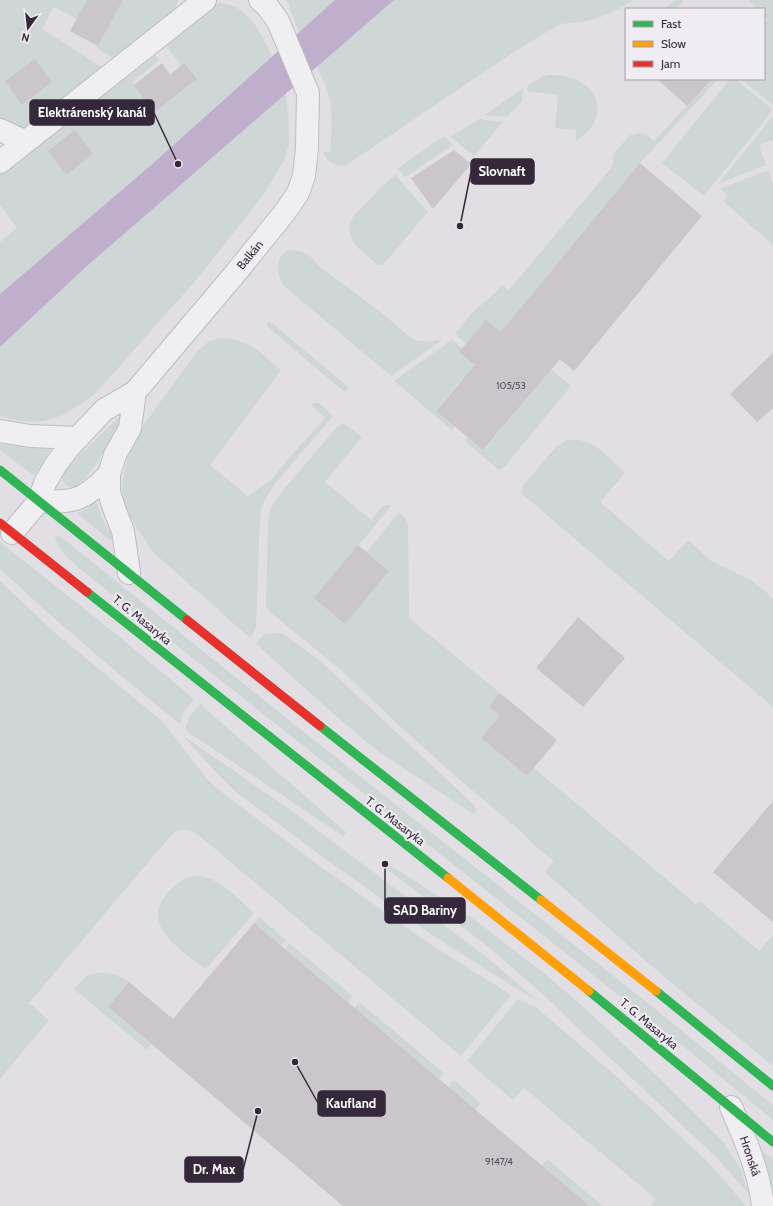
<svg xmlns="http://www.w3.org/2000/svg" width="773" height="1206" font-family="Cabin,sans-serif">
  <rect width="100%" height="100%" fill="#e1dfe3"/>
  <!-- green -->
  <path fill="#ced6d6" d="M 0,0 L 87,0 L 77,19 L 54,7 L 42,29 L 105,69 L 30,128 L 24,129 L 0,119 Z
    M 123,0 L 178,0 L 174,11 L 117,60 L 97,48 Z
    M 287,0 L 335,0 L 299,33 Z
    M 394,0 L 634,0 L 611,13 L 595,19 L 581,22 L 560,24 L 515,51 L 348,164 C 338,169 327,163 323,152 L 330,152 C 332,134 333,110 328,92 C 325,84 320,75 317,66 Z
    M 675,0 L 684,0 L 676,9 L 663,9 Z
    M 748,0 L 773,0 L 773,105 L 741,79 L 764,79 L 764,23 L 768,19 L 764,15 L 764,9 L 758,9 Z
    M 221,3 C 250,6 260,33 272,56 L 150,166 L 0,294 L 0,242 L 17,228 L 0,205 L 0,172 L 119,79 L 124,80 L 155,55 L 159,60 L 132,82 L 154,113 L 194,82 L 166,46 L 166,40 L 213,5 Z
    M 549,75 C 559,75 570,76 579,81 C 606,95 602,127 576,140 L 576,130 L 555,128 L 558,95 L 527,91 L 528,85 L 542,77 Z
    M 712,79 L 718,79 L 640,163 L 512,319 L 525,353 L 487,320 L 467,344 L 455,334 L 472,313 L 496,292 L 502,285 L 509,290 L 612,167 L 614,153 L 630,135 L 640,133 L 645,134 L 654,141 Z
    M 730,79 L 735,79 L 773,110 L 704,196 L 662,163 Z
    M 523,88 L 522,101 L 507,117 L 485,115 Z
    M 286,93 L 289,127 L 289,143 L 285,158 L 264,194 L 197,279 L 95,394 C 60,419 44,429 0,416 L 0,347 L 87,266 Z
    M 773,116 L 773,140 L 759,145 L 766,165 L 718,184 Z
    M 479,119 L 503,122 L 474,156 L 451,137 Z
    M 444,136 L 453,145 L 405,177 L 398,168 Z
    M 768,170 L 773,184 L 773,245 L 723,201 L 728,196 L 720,189 Z
    M 395,175 L 428,212 L 383,265 L 378,265 L 359,249 L 355,244 L 350,235 L 349,226 L 353,217 L 381,187 Z
    M 289,250 L 299,251 L 309,255 L 319,266 L 378,310 L 414,340 L 428,342 L 442,340 L 391,376 L 284,286 C 277,275 274,255 289,250 Z
    M 268,322 L 272,323 L 347,386 L 348,389 L 346,391 L 343,391 L 268,327 L 267,325 Z
    M 220,338 C 249,338 261,354 281,370 L 210,465 L 248,496 L 271,480 L 289,458 L 325,418 L 311,405 L 314,403 L 319,403 L 332,415 L 332,417 L 275,484 L 267,496 L 262,506 L 260,518 L 256,625 L 255,631 L 250,638 L 153,552 L 136,527 L 126,509 L 123,500 L 122,489 L 125,467 L 129,455 L 142,427 L 196,353 L 208,342 Z
    M 451,339 L 462,348 L 490,378 L 479,391 L 463,378 L 436,410 L 455,426 L 452,430 L 394,381 L 446,344 Z
    M 542,362 L 571,386 L 506,465 L 499,470 L 465,441 L 468,437 L 484,450 L 548,373 Z
    M 120,416 L 123,416 L 124,418 C 116,431 89,481 76,486 C 69,490 61,483 62,475 C 63,470 68,466 71,463 Z
    M 343,423 L 362,437 L 325,482 L 371,520 L 383,506 L 386,505 L 391,506 L 315,598 L 345,623 L 389,571 L 367,552 L 399,512 L 407,521 L 408,526 L 409,618 L 500,693 L 489,706 L 500,716 L 481,738 L 527,776 L 534,768 L 696,904 L 700,901 L 759,951 L 773,935 L 773,1066 L 662,975 L 545,872 L 554,861 L 533,844 L 524,834 L 445,767 L 402,728 L 342,671 L 270,612 L 266,606 L 268,526 L 269,517 L 271,508 L 275,502 L 284,489 L 336,428 Z
    M 567,440 C 572,440 578,439 583,441 C 598,444 614,463 625,473 L 600,502 L 669,561 L 688,540 L 711,561 L 752,581 L 773,598 L 773,707 L 521,493 L 524,484 L 556,447 Z
    M 0,443 L 27,448 L 50,447 L 51,449 L 35,475 L 33,475 L 0,450 Z
    M 93,502 L 96,502 L 104,522 L 114,536 L 114,538 L 112,540 L 108,539 L 77,513 L 85,510 Z
    M 57,535 L 61,537 L 310,737 L 649,1004 L 773,1105 L 773,1120 L 683,1046 L 80,569 C 70,560 58,551 55,537 Z
    M 0,542 L 111,630 L 194,699 L 183,713 L 180,724 C 118,674 58,623 0,569 Z
    M 0,581 L 54,632 L 163,722 L 207,779 L 215,787 L 321,867 L 430,944 L 511,995 L 461,1056 L 196,833 C 188,829 182,828 174,832 L 29,1003 L 49,1020 L 0,1079 Z
    M 274,633 L 283,634 L 318,659 L 472,803 L 477,810 L 473,814 L 379,752 L 344,723 L 280,666 L 256,643 L 265,634 Z
    M 200,704 L 346,832 L 343,836 L 185,730 L 189,717 Z
    M 182,735 L 292,811 L 484,955 L 537,1000 L 514,987 L 434,936 L 327,860 L 235,791 L 215,771 Z
    M 390,865 L 475,920 L 540,970 L 588,1011 L 656,1075 L 725,1144 L 741,1170 L 749,1194 L 716,1157 L 622,1069 L 588,1038 L 547,998 L 490,948 L 387,869 Z
    M 193,876 C 218,875 236,897 254,913 L 206,969 C 185,953 140,927 166,895 C 173,886 181,879 193,876 Z
    M 259,917 L 286,940 L 281,946 L 254,923 Z
    M 289,943 L 353,996 L 348,1002 L 285,949 Z
    M 98,973 C 109,972 119,976 129,982 L 108,1007 L 151,1044 L 147,1050 L 74,989 L 86,976 Z
    M 518,999 L 537,1008 L 615,1075 L 709,1163 L 746,1206 L 650,1206 L 656,1199 L 524,1088 L 513,1100 L 467,1061 Z
    M 359,1002 L 444,1073 L 439,1079 L 354,1008 Z
    M 454,1080 L 481,1103 L 475,1110 L 448,1087 Z
    M 758,1148 L 773,1159 L 773,1190 L 768,1173 L 758,1151 Z
    M 547,1159 L 603,1206 L 590,1206 L 542,1166 Z"/>
  <!-- water -->
  <path fill="#bfafcc" d="M 335,0 L 394,0 L 87,266 L 0,347 L 0,294 L 150,166 Z"/>
  <!-- building -->
  <path fill="#cac6cb" d="M 87,0 L 123,0 L 98,46 L 70,31 Z
    M 35,59 L 52,82 L 22,105 L 5,81 Z
    M 162,63 L 170,75 L 184,63 L 197,79 L 154,113 L 134,85 Z
    M 657,79 L 712,79 L 687,106 Z
    M 75,130 L 93,154 L 66,175 L 48,151 Z
    M 454,150 L 471,164 L 433,209 L 411,178 Z
    M 640,163 L 702,216 L 574,371 L 560,359 L 483,450 L 436,411 L 475,365 L 459,352 L 486,320 L 501,332 Z
    M 773,353 L 773,408 L 757,422 L 730,394 Z
    M 358,545 L 389,571 L 345,624 L 314,598 Z
    M 578,617 L 625,658 L 583,707 L 536,668 Z
    M 500,693 L 557,740 L 527,776 L 481,738 L 500,716 L 489,706 Z
    M 773,801 L 773,922 L 713,872 Z
    M 254,923 L 439,1079 L 590,1206 L 343,1206 L 108,1007 L 129,982 L 173,1019 Z"/>
  <g fill="none" stroke-linecap="round" stroke-linejoin="round">
    <!-- street casing -->
    <g stroke="#bebcc0" stroke-width="24">
      <path id="street" d="M 0,130 L 26,142
        M 0,162 L 205,0
        M 0,431 L 30,436 L 78,438
        M 39,501 C 75,503 84,500 109,474
        M 12,533 L 39,501 L 45,483 L 56,464 L 69,447 L 104,410 L 135,392 L 234,275 L 285,212 L 298,193 L 304,176 L 307,148 L 308,93 L 278,21 L 267,6 L 260,0
        M 129,573 L 123,531 L 115,511 L 109,492 L 109,474 L 115,455 L 130,428 L 135,392
        M 731,1107 C 745,1139 759,1171 763,1206"/>
    </g>
    <!-- street -->
    <use href="#street" stroke="#efeef0" stroke-width="22"/>
    <!-- fast -->
    <path stroke="#30b455" stroke-width="9" d="M 0,470 L 187,620
      M 87,592 L 448,878
      M 320,726 L 541,900
      M 589,991 L 773,1142
      M 656,991 L 773,1086"/>
    <!-- slow -->
    <path stroke="#ff9f0a" stroke-width="9" d="M 448,878 L 589,991
      M 541,900 L 656,991"/>
    <!-- jam -->
    <path stroke="#e5322d" stroke-width="9" d="M 0,523 L 87,592
      M 187,620 L 320,726"/>
  </g>
  <g text-anchor="middle" stroke-width="4" stroke-linejoin="round" paint-order="stroke">
    <!-- number labels -->
    <g font-size="10" fill="#5b5160">
      <text x="511" y="389">105/53</text>
      <text x="499" y="1165">9147/4</text>
    </g>
    <!-- street labels -->
    <g font-size="12" fill="#34283a" stroke="#f0ecf3">
      <text transform="translate(250 255) rotate(-51)" y="4">Balkán</text>
      <text transform="translate(142 620) rotate(39)" y="4">T. G. Masaryka</text>
      <text transform="translate(395 821) rotate(38)" y="4">T. G. Masaryka</text>
      <text transform="translate(649 1024) rotate(40)" y="4">T. G. Masaryka</text>
      <text transform="translate(750 1156) rotate(71)" y="4">Hronská</text>
    </g>
  </g>
  <!-- callouts -->
  <path fill="none" stroke="#34283a" stroke-width="1.5" d="M178 164L154 113M460 226L471 172M385 864L385 911M295 1062L318 1103M258 1111L243 1170"/>
  <g fill="#34283a" stroke="#f0ecf3" stroke-width="1.5">
    <circle cx="178" cy="164" r="4"/>
    <circle cx="460" cy="226" r="4"/>
    <circle cx="385" cy="864" r="4"/>
    <circle cx="295" cy="1062" r="4"/>
    <circle cx="258" cy="1111" r="4"/>
  </g>
  <g fill="#34283a" stroke="#34283a" stroke-width="1.5">
    <rect x="30" y="100" width="124" height="25" rx="4"/>
    <rect x="471" y="159" width="63" height="25" rx="4"/>
    <rect x="385" y="898" width="80" height="25" rx="4"/>
    <rect x="318" y="1091" width="67" height="25" rx="4"/>
    <rect x="185" y="1157" width="58" height="25" rx="4"/>
  </g>
  <g font-size="13" text-anchor="middle" font-weight="bold" fill="#fff">
    <text x="92" y="117">Elektrárenský kanál</text>
    <text x="502" y="176">Slovnaft</text>
    <text x="425" y="915">SAD Bariny</text>
    <text x="351" y="1108">Kaufland</text>
    <text x="214" y="1174">Dr. Max</text>
  </g>
  <!-- legend -->
  <rect x="625" y="8" width="140" height="72" fill="#f0ecf3" stroke="#a59ea9"/>
  <rect x="633" y="21" width="20" height="6" fill="#30b455" stroke="#a59ea9"/>
  <text x="661" y="28" font-size="12" fill="#34283a">Fast</text>
  <rect x="633" y="41" width="20" height="6" fill="#ff9f0a" stroke="#a59ea9"/>
  <text x="661" y="48" font-size="12" fill="#34283a">Slow</text>
  <rect x="633" y="61" width="20" height="6" fill="#e5322d" stroke="#a59ea9"/>
  <text x="661" y="68" font-size="12" fill="#34283a">Jam</text>
  <!-- north arrow -->
  <g transform="translate(28 28) rotate(195)" stroke="#f0ecf3" stroke-width="3" paint-order="stroke">
  <path d="M0-3L7 15L0 10L-7 15Z" fill="#34283a"/>
  <text y="-6" font-size="11" font-weight="bold" text-anchor="middle" fill="#34283a">N</text>
  </g>
</svg>
